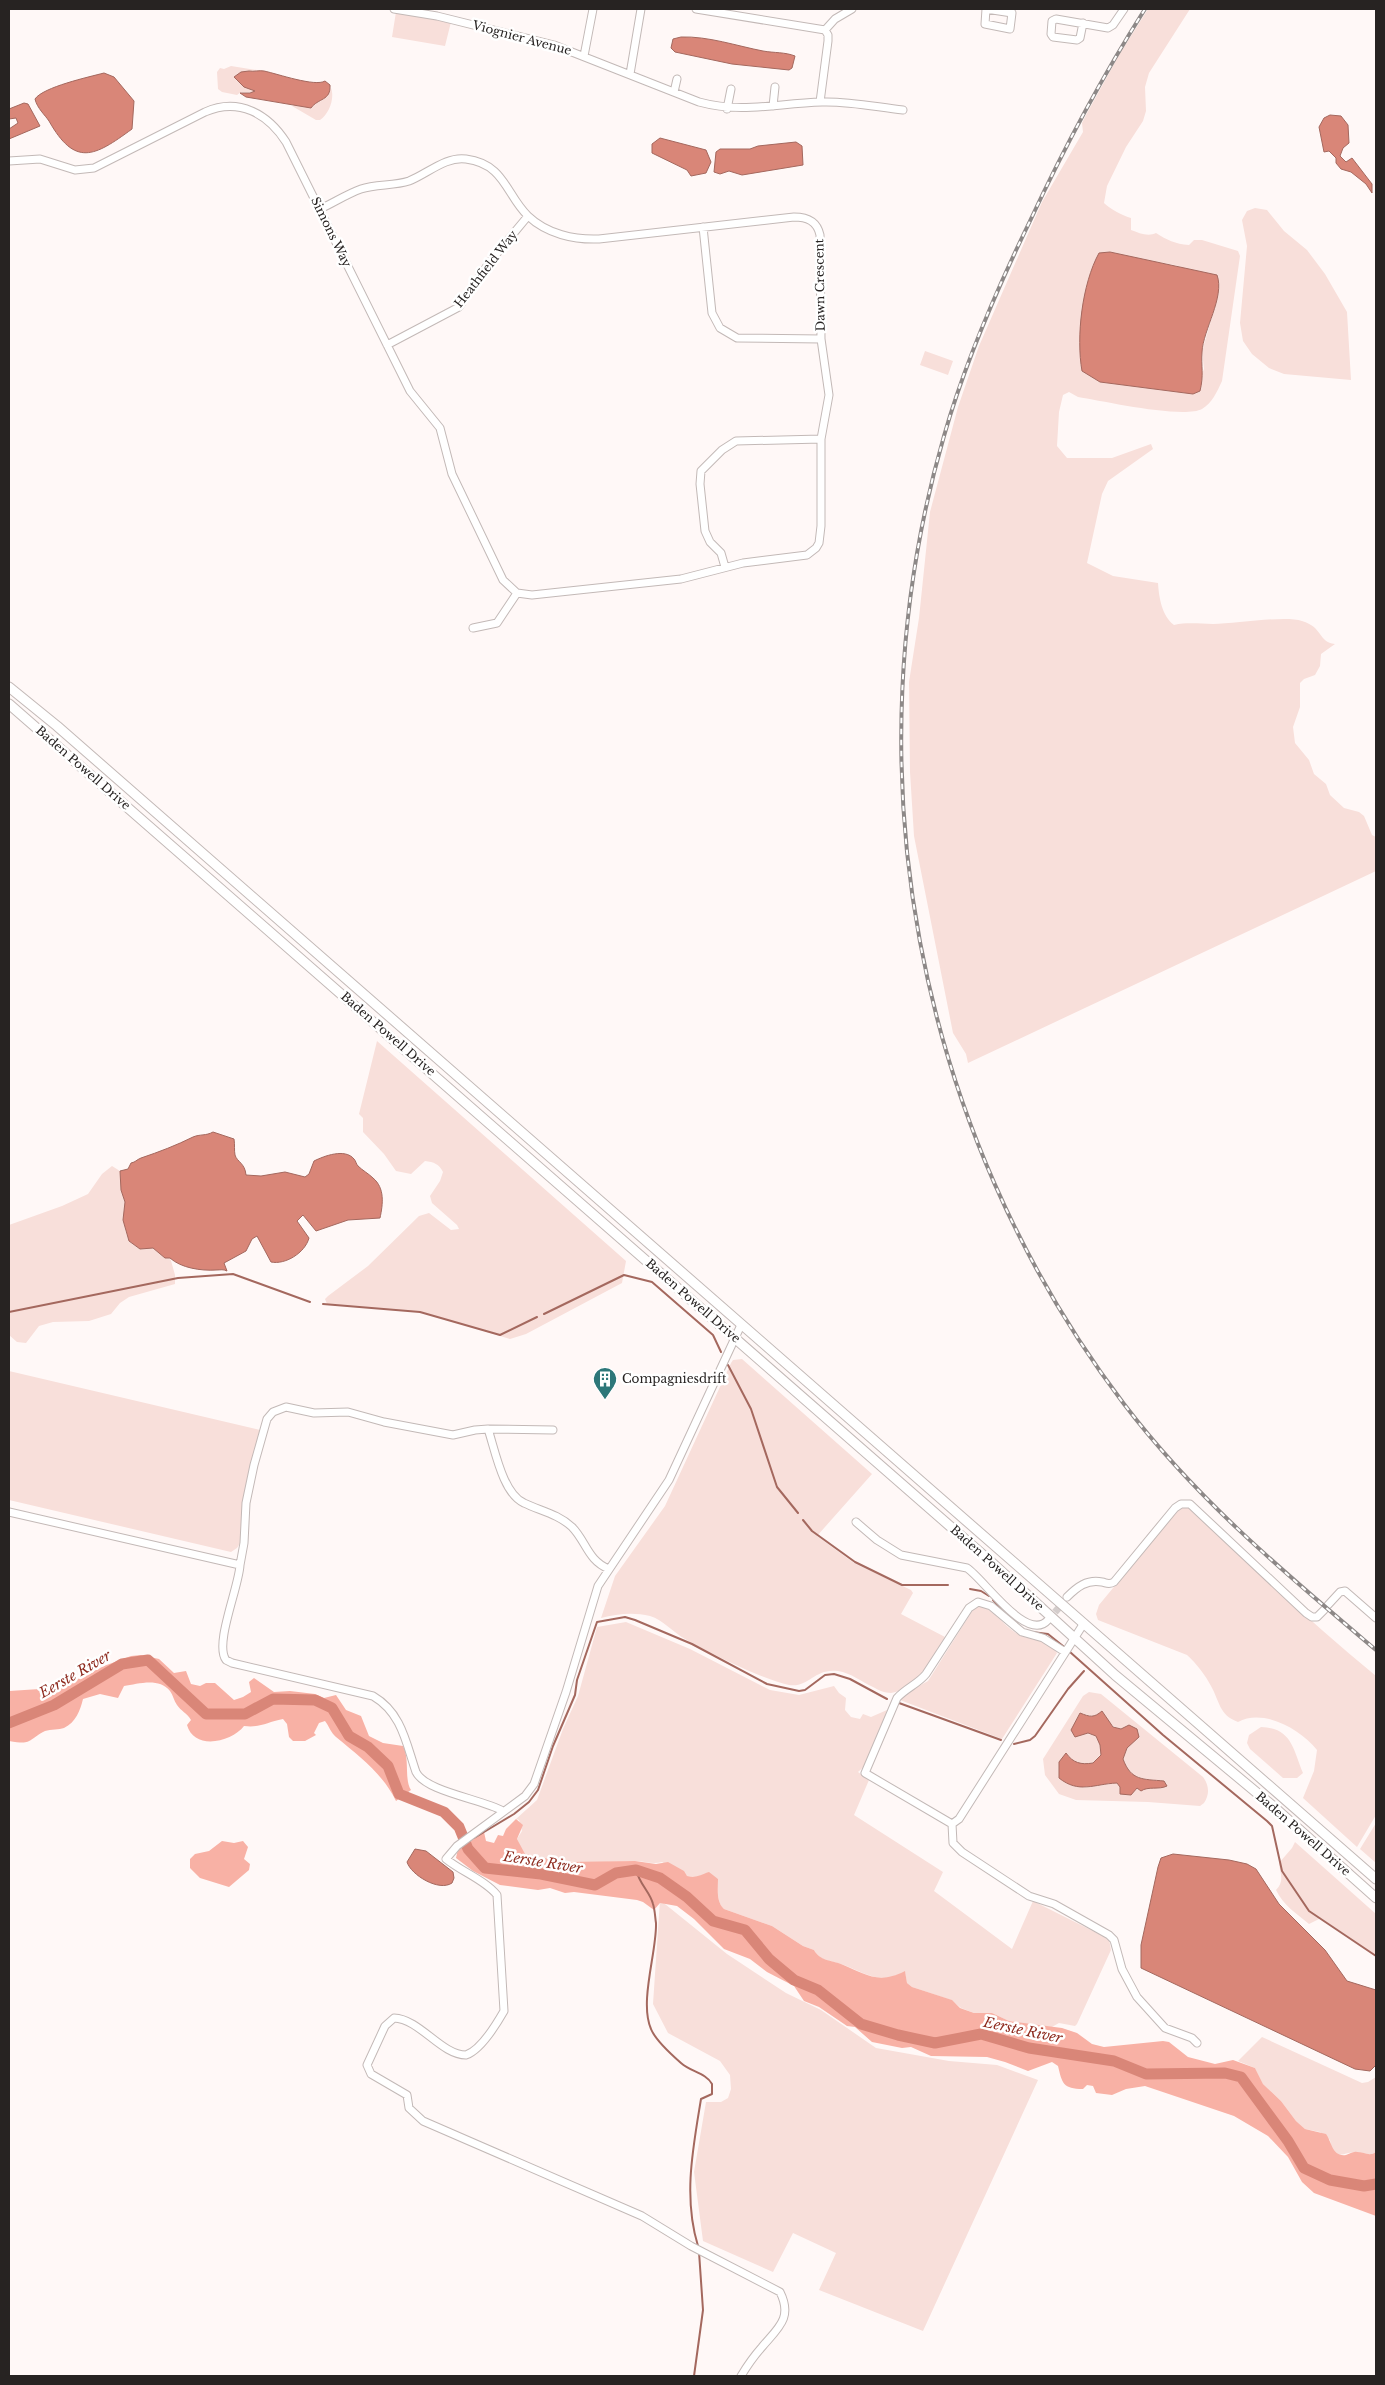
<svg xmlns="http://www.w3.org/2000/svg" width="1385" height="2385" font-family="'Libre Baskerville',serif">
  <rect width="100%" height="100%" fill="#fff8f7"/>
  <!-- green -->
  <path fill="#f8dfda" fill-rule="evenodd" d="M 1148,9 L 1190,9 L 1149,73 L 1145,87 L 1146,111 L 1143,121 L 1126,147 L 1107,186 L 1104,203 C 1109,208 1123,216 1131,218 L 1131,230 C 1139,233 1148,237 1156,233 C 1167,240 1175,244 1189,245 L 1194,240 L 1202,240 L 1238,251 L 1240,256 L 1222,381 C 1217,392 1212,403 1202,409 C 1183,419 1103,401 1078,397 L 1069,392 L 1063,395 L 1059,412 L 1057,446 L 1067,458 L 1112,458 L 1151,444 L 1153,449 L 1108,481 L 1102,494 L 1087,563 L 1113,576 L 1158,583 C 1159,598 1162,616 1174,625 C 1188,622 1200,624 1213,624 C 1235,624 1285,615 1302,621 C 1323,627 1318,642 1335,644 L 1321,654 L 1320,666 L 1315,675 L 1304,679 L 1300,683 L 1300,707 L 1293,727 L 1295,743 L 1309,760 L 1314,774 L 1326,784 L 1330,795 L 1344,808 L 1359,812 L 1364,816 L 1372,835 L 1376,837 L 1376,871 L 968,1063 L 966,1054 L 953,1033 L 914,836 L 910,772 L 909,682 L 919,618 L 930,512 L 958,407 L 979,346 L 1042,202 L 1083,132 L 1082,123 L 1086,115 L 1119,55 ZM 1099,253 L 1175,265 L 1219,281 L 1213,314 L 1202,351 L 1204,369 L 1193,394 L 1100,382 L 1083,304 Z
    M 396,12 L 451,22 L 445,46 L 392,37 Z
    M 231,66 L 263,71 L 241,72 L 236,80 L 255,92 L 241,92 L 237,95 L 222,92 L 218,89 L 217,72 L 220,68 L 224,69 Z
    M 331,88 C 335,98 329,114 320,120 L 316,120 L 292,106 C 306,102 324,109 331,88 Z
    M 1255,208 L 1267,210 L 1284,231 L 1307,250 L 1325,274 L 1347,312 L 1351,380 L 1284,374 L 1269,368 L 1252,354 L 1243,341 L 1240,323 L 1247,246 L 1242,220 L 1247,211 Z
    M 925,351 L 953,361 L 948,375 L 920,365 Z
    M 377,1041 L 626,1261 L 622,1283 L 526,1334 L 510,1339 L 420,1312 L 327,1304 L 325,1299 L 328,1296 L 368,1266 L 419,1216 L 429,1213 L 451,1230 L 459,1229 L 457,1225 L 432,1203 L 430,1196 L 440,1181 L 443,1172 C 439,1164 434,1162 425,1161 L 411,1174 L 396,1171 L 384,1154 L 363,1132 L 363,1118 L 359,1114 Z
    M 112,1166 L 120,1171 L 121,1190 L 125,1202 L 125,1229 L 129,1241 L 138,1248 L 153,1248 L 165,1258 L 170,1257 L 175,1275 L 175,1284 L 129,1297 L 120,1303 L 111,1314 L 89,1321 L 53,1322 L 39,1326 L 26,1343 L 17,1342 L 9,1335 L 9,1225 L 62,1206 L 88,1194 L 102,1174 Z
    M 742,1359 L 872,1474 L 817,1536 L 854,1563 L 911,1590 L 913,1593 L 901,1614 L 945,1637 C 934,1656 916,1690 891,1693 C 885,1693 878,1690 873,1687 C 862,1682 851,1673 838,1671 C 814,1668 809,1688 789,1685 C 762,1679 709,1653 685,1639 C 673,1632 663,1620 650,1616 C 633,1612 617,1614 601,1618 L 615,1576 L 665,1506 L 731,1363 L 733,1360 Z
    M 9,1371 L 260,1430 L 243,1512 L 241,1542 L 237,1548 L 231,1552 L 9,1500 Z
    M 1183,1506 C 1203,1511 1216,1534 1230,1547 C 1278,1591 1326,1635 1376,1676 L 1376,1815 L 1357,1847 L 1303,1798 L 1314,1771 L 1317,1750 C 1300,1729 1263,1708 1238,1722 C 1219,1715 1220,1702 1211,1686 C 1206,1676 1196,1663 1187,1655 L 1098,1620 L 1096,1614 L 1099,1605 L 1179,1508 Z
    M 976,1605 C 993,1607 1003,1626 1018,1634 C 1031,1641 1048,1639 1057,1653 L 1002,1739 L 900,1700 L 908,1692 L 928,1681 Z
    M 626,1622 L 690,1649 L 770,1690 L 799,1695 L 834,1686 L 839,1693 L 846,1698 L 845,1710 L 851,1717 L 860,1719 L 863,1714 L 871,1717 L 887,1710 C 881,1729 874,1760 858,1772 L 869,1780 L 854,1815 L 943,1872 L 934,1891 L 1012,1949 L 1033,1901 L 1109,1939 L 1111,1950 L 1077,2024 L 1075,2026 L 1059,2023 L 1050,2028 L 1009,2021 L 992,2013 L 974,2013 L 961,2008 L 951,2000 L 912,1987 L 907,1983 L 905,1972 C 878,1985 866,1973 841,1964 C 831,1961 820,1961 814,1950 L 803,1946 L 772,1926 L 724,1909 C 716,1901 718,1890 718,1879 L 704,1874 L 699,1877 L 687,1876 L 662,1862 C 653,1865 644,1861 635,1861 C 609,1862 544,1865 523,1853 L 517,1839 L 522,1831 L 519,1820 L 516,1819 L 537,1800 L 563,1729 L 578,1696 L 597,1627 Z
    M 1089,1692 L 1101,1694 L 1203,1777 C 1209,1785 1210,1794 1204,1803 L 1200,1806 L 1148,1802 L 1076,1800 L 1059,1794 L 1045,1775 L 1043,1759 L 1083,1696 ZM 1080,1713 C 1087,1716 1094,1715 1100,1717 C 1109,1721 1112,1727 1121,1729 L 1127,1748 L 1123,1759 C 1131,1781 1143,1778 1164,1781 L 1145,1788 L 1137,1788 L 1131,1795 L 1126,1794 L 1117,1783 L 1084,1788 L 1066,1753 C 1073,1763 1081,1765 1093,1763 L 1101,1754 L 1100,1745 L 1096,1736 L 1071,1730 Z
    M 1261,1727 C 1292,1728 1293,1749 1303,1773 L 1297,1778 L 1283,1778 L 1250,1749 L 1247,1743 L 1249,1735 Z
    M 1376,1823 L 1376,1863 L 1360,1849 Z
    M 1295,1842 L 1376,1914 L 1376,1956 L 1321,1918 L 1309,1924 C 1297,1914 1283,1905 1276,1890 C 1285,1881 1280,1873 1279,1863 L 1292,1848 Z
    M 660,1900 L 727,1954 L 786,1993 L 821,2010 L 876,2048 L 949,2061 L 997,2065 L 1038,2080 L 923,2331 L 819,2290 L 836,2253 L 793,2233 L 773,2272 L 703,2241 L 694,2172 L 706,2102 L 721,2102 L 728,2098 L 731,2089 L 730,2075 L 720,2061 L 668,2033 L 653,2004 Z
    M 1262,2037 L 1362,2083 L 1368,2082 L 1376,2077 L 1376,2152 C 1369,2157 1364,2152 1357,2152 C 1345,2151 1333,2164 1330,2140 L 1320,2132 L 1305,2129 L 1296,2121 L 1281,2101 L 1263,2084 L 1255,2068 L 1238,2061 Z"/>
  <!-- forest -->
  <path fill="#f8b1a5" d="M 141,1655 L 159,1659 L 174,1673 L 186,1671 L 191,1684 L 200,1686 L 206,1683 L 215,1683 L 234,1700 L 243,1697 L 251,1692 L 249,1682 L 254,1678 L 274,1692 L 290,1691 L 315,1694 L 324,1698 L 336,1695 L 346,1710 L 361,1716 L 369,1736 L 383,1743 L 403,1746 C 410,1758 404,1780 411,1790 L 396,1801 C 383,1774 359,1756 336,1737 C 331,1733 329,1726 325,1721 L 319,1723 L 314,1733 L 316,1735 L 305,1741 L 293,1741 L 289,1737 L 287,1724 L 283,1719 C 267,1722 261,1728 244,1726 C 232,1742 194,1751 187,1725 L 191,1720 C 187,1713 181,1711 177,1705 C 174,1701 173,1695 170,1691 C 159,1677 138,1684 124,1686 L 118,1698 L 100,1694 L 83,1699 C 80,1711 76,1722 64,1728 C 59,1730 51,1729 45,1731 C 26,1741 33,1745 9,1741 L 9,1691 L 40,1689 L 74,1681 L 104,1666 L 131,1656 Z
    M 516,1819 L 523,1825 L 517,1839 L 525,1854 L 563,1862 L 635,1861 L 656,1864 L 668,1862 L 684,1871 L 687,1876 C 697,1878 700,1875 709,1872 L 718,1879 C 718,1890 716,1901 724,1909 L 772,1926 L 803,1946 L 814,1950 C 820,1961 831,1960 841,1964 C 866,1974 878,1985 905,1971 L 907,1983 L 912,1987 L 952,2000 L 960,2008 L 974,2013 L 992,2013 L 1009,2021 L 1062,2028 L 1077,2033 L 1092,2044 L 1104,2047 L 1163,2041 L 1169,2042 L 1188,2057 L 1215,2064 L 1233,2060 L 1255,2068 L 1263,2084 L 1281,2101 L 1296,2121 L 1305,2129 L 1326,2134 C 1332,2142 1332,2157 1346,2155 C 1350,2154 1353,2151 1357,2152 C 1365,2152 1369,2157 1376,2152 L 1376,2216 L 1314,2193 L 1302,2182 L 1288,2157 L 1268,2136 L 1234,2116 L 1145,2086 L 1126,2089 L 1112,2095 L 1096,2093 L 1093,2086 L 1087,2085 L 1083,2089 C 1063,2089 1062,2083 1058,2066 L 1052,2062 L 1028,2071 L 1005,2062 L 987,2057 L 931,2056 L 911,2047 L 902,2048 L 872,2042 L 855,2027 L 847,2026 L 819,2007 L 804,2001 L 794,1986 L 767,1972 L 750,1959 L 724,1949 L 694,1919 L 677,1906 L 660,1903 L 654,1910 L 643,1902 L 637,1900 L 574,1892 L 565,1893 L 550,1888 L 538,1890 L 500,1885 L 473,1871 L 456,1858 L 458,1849 L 481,1832 L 484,1832 L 486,1841 L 494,1843 L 498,1835 L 503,1836 L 506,1829 Z
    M 222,1841 L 234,1843 L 243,1841 L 248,1847 L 244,1859 L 250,1864 L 249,1870 L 229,1887 L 200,1878 L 190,1868 L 190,1859 L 195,1854 L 209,1851 Z"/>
  <!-- water -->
  <path fill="#d98678" stroke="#a4685e" d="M 681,37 C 708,36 737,46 763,51 C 774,53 785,52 795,56 L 792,68 L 789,70 L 732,64 L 675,52 L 671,48 L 673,39 Z
    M 249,71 C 254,72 259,70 264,71 C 278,74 315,87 325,81 L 330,85 C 331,101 318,98 311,108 L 246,97 L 240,93 L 250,93 L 255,91 L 244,87 L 234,77 L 241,72 Z
    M 104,73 L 114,77 L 134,101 L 132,129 C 94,157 75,167 49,121 C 45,115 37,108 35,99 C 43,87 89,77 104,73 Z
    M 24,103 L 28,104 L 40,126 L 9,139 L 9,129 L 18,123 L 16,118 L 9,119 L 9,109 Z
    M 1330,115 L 1341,116 L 1348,125 L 1349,143 L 1343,148 L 1340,156 L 1346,162 L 1352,158 L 1372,184 L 1372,193 L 1366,184 L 1351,172 L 1341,169 L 1336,163 L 1336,158 L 1329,151 L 1324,152 L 1319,127 L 1324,118 Z
    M 660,138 L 706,150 L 711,162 L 706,173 L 691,176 L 687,170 L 652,153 L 652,144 Z
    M 796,142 L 802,146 L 803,165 L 742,175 L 729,171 L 720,174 L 714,172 L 716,152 L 720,149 L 750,149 L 758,146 Z
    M 1110,252 L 1217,275 C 1225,297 1203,330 1202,352 C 1201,366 1204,375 1200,391 L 1193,394 L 1100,382 L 1082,371 C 1076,337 1082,284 1099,253 Z
    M 213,1132 L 234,1139 C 235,1145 234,1150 235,1155 C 237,1162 245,1163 246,1175 L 261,1176 L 285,1172 L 305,1177 L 309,1174 L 314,1161 C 324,1156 345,1148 354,1159 C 356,1161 356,1164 358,1166 C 362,1170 369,1174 373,1178 C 385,1188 383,1204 380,1218 L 348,1220 L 316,1231 L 303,1215 L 297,1221 L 309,1238 C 305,1253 285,1265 271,1262 L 257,1236 L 252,1239 L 246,1251 L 224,1263 L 227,1271 C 223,1269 221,1270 216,1270 C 201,1271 181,1268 170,1258 L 165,1258 L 153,1248 L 140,1249 L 129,1241 L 123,1220 L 125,1202 L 121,1190 L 120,1171 L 128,1169 L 131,1163 C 136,1162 136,1160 141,1158 C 159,1152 177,1145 193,1137 C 200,1134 206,1136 213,1132 Z
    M 1102,1711 L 1113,1727 L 1121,1729 L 1129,1725 L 1137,1729 L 1139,1737 L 1127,1748 L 1123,1759 C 1131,1781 1143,1779 1164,1781 L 1167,1786 C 1159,1790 1148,1786 1141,1791 L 1137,1788 L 1131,1795 L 1120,1794 L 1120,1787 L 1117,1783 C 1094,1784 1079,1794 1059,1778 L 1059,1762 L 1066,1753 C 1073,1763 1081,1765 1093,1763 L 1101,1755 L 1100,1745 L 1096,1736 L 1088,1733 L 1075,1737 L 1071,1730 L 1080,1713 C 1090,1717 1094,1718 1102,1711 Z
    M 415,1849 L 426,1851 L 453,1872 L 454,1878 L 452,1883 C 439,1892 411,1875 407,1862 Z
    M 1173,1854 L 1229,1860 L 1247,1864 L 1256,1869 L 1279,1904 L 1325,1950 L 1347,1981 L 1376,1990 L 1376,2065 L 1370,2071 L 1355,2069 L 1141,1968 L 1141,1945 L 1158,1867 L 1161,1858 Z"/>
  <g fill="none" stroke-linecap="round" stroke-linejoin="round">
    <!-- stream -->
    <path stroke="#a4685e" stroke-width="2" d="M 323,1304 L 420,1312 L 500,1335 L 537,1317
      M 9,1312 L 178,1278 L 233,1274 L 310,1302
      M 544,1314 L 624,1275 L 652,1282 L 713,1335 L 721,1352
      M 728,1365 L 751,1409 L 777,1487 L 798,1513
      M 803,1520 L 812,1531 L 855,1562 L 902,1585 L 948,1585
      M 970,1589 L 981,1591 L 989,1596
      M 993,1600 L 1008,1616
      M 1032,1632 L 1048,1634 L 1063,1646
      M 1070,1652 L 1163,1735 L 1267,1821 L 1272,1826 L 1282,1871 L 1309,1911 L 1376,1956
      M 899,1703 L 1001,1740
      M 1014,1744 L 1030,1740 L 1035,1736 L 1068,1689 L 1084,1671
      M 474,1838 L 514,1814 L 529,1802 L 538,1790 L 553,1746 L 575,1695 L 577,1680 L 597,1622 L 625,1617 L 635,1620 L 692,1644 L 767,1684 L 799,1691 L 805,1690 L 825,1675 L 834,1674 L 850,1679 L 887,1699
      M 636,1870 C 640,1885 650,1892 653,1904 C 655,1910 655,1917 656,1923 C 657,1951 639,2002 651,2029 C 655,2039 673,2056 681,2063 C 691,2072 706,2073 712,2084 L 712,2094 L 701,2099 C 693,2148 683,2197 698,2246
      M 694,2376 L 703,2310 L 699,2252"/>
    <!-- river -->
    <path stroke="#d98678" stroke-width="11" d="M 9,1723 L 54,1705 L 122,1664 L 148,1660 L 206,1714 L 245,1714 L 273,1699 L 315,1700 L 332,1708 L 349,1736 L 368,1747 L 388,1766 L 399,1794 L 444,1812 L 459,1827 L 468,1849 L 485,1868 L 541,1874 L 595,1885 L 616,1873 L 636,1870 L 660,1878 L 687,1897 L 713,1921 L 745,1930 L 769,1959 L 794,1980 L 818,1990 L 861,2024 L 898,2035 L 935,2043 L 981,2034 L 1029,2048 L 1114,2061 L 1146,2074 L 1225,2073 L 1241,2077 L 1288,2141 L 1304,2168 L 1330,2180 L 1364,2186 L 1376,2184"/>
    <!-- minor-tunnel -->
    <path stroke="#d4cdcc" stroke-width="7" stroke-dasharray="7 3.5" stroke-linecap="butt" d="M 1048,1620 L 1064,1602"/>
    <!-- minor casing -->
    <g stroke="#c3b9b7" stroke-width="9">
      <path id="minor" d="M 394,9 L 437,16 L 554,45 L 699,102 C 743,114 777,103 822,102 C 849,101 876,107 903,110
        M 696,9 L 825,30 L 828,35 L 828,41 L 820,102
        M 986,9 L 1012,13 L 1010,29 L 985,24 Z
        M 1083,23 L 1080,38 L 1077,40 L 1053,37 L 1051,34 L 1052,21 L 1056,19 L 1108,28 L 1113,25 L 1124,9
        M 825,30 L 835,19 L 852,9
        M 584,56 L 593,9
        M 630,74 L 641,9
        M 674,92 L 677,79
        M 773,106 L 775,87
        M 727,109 L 731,89
        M 9,161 L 40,159 L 75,170 L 94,168 L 205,112 C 239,97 268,114 286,142 L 410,391 L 440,428 L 452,474 L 503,580 L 517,593 L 532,595 L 681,579 L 743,563 L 807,555 L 816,548 L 819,543 L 821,526 L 821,439 L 829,395 L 821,339 L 820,235 C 817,221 807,217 794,217 L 599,239 C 574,240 547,234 528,216 C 506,195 505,164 466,159 C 446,156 427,174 409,181 C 394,186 376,184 361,189 C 347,194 333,203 320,209
        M 703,227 L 712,313 L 720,328 L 737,338 L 821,339
        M 387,345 L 459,307 L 489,263 L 528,216
        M 725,567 L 721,553 L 710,542 L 705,531 L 700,484 L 701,471 L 722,450 L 736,441 L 821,439
        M 473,628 L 497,623 L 517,593
        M 553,1430 L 488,1429 C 495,1450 503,1494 524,1503 C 541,1511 558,1514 572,1527 C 586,1541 588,1561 609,1569
        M 9,1512 L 240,1565 C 239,1587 214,1644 226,1660 L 232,1663 L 373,1696 C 402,1713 406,1743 416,1772 C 426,1792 482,1799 503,1811
        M 856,1522 L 877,1540 L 901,1555 L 967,1568 C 984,1579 1027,1644 1048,1620
        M 240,1565 L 244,1543 L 246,1503 L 254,1465 L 267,1419 L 273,1412 L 286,1407 L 314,1413 L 348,1412 L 384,1422 L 453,1435 L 475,1430 L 488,1429
        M 1067,1597 C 1077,1587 1087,1579 1102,1582 C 1107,1583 1109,1585 1114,1582 L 1175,1508 L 1181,1504 L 1190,1504 L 1306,1613 L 1312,1617 L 1317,1617 L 1324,1610
        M 1328,1605 L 1340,1592 L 1345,1591 L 1376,1618
        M 1084,1623 L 959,1819 L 952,1824 L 953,1843 L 962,1852 L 1029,1896 L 1054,1904 L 1109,1935 L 1114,1940 L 1122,1969 L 1137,1997 L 1165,2028 L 1192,2038 L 1197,2043
        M 952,1824 L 865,1773 L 897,1698 C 906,1688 918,1684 926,1674 L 969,1608 L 978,1602 L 991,1606 L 1022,1632 L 1043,1638 L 1065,1652
        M 741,2376 C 747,2366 754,2356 762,2347 C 778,2328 793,2318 780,2292 L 691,2246 L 642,2216 L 423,2121 L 409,2108 L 407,2095 L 371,2074 L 367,2065 L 385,2026 L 394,2018 C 420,2019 441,2055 466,2055 C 481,2050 496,2025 504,2011 L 497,1895 C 485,1880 462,1872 446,1859 L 457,1846 L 525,1796 L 534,1784 L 566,1692 L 598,1586 L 669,1480 L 741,1325"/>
    </g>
    <!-- major casing -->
    <g stroke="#c3b9b7" stroke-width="11">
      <path id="major" d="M 9,687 L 57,726 L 1376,1879
        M 9,704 L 991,1562 L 1115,1675 L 1274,1807 L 1376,1898"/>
    </g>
    <!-- minor -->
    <use href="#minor" stroke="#fff" stroke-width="7"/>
    <!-- major -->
    <use href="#major" stroke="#fff" stroke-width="9"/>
    <!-- rail casing -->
    <g stroke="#8d8887" stroke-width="4">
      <path id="rail" d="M 1145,9 C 1102,77 1064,148 1030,221 C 996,291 965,362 944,436 C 848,768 916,1130 1124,1404 C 1197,1500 1285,1573 1376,1650"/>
    </g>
    <!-- rail -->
    <use href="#rail" stroke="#fff" stroke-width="2" stroke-dasharray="5.5" stroke-linecap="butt"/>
  </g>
  <!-- icons -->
  <defs>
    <g id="building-pin" transform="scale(1.25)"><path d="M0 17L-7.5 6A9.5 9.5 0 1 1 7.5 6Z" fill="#2d7779" stroke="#fff"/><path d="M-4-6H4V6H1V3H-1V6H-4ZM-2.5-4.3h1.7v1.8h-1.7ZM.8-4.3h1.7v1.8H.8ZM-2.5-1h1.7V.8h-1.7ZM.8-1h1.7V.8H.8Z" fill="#fff"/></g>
  </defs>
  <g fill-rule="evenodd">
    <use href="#building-pin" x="605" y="1379"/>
  </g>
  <g text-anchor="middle" stroke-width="5" stroke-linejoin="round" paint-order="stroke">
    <!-- street labels -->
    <g font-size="12" fill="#272322" stroke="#fff">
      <text transform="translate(522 38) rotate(15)" y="4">Viognier Avenue</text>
      <text transform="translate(331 232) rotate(64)" y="4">Simons Way</text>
      <text transform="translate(486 269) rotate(-52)" y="4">Heathfield Way</text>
      <text transform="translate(820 285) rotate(-91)" y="4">Dawn Crescent</text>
      <text transform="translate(83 768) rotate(41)" y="4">Baden Powell Drive</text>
      <text transform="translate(388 1034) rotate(41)" y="4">Baden Powell Drive</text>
      <text transform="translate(693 1301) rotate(41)" y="4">Baden Powell Drive</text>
      <text transform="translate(997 1568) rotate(42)" y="4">Baden Powell Drive</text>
      <text transform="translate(1303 1834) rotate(41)" y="4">Baden Powell Drive</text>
    </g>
    <!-- poi labels -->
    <g font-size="12" fill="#272322" stroke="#fff" text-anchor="start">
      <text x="622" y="1383">Compagniesdrift</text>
    </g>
    <!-- water labels -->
    <g font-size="14" font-style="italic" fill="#8e2b1f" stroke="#fff">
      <text transform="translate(75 1674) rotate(-30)" y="5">Eerste River</text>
      <text transform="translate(543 1862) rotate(9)" y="5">Eerste River</text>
      <text transform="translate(1023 2030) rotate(12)" y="5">Eerste River</text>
    </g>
  </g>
  <!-- border -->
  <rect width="1385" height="2385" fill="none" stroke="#272322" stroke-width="20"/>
</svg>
